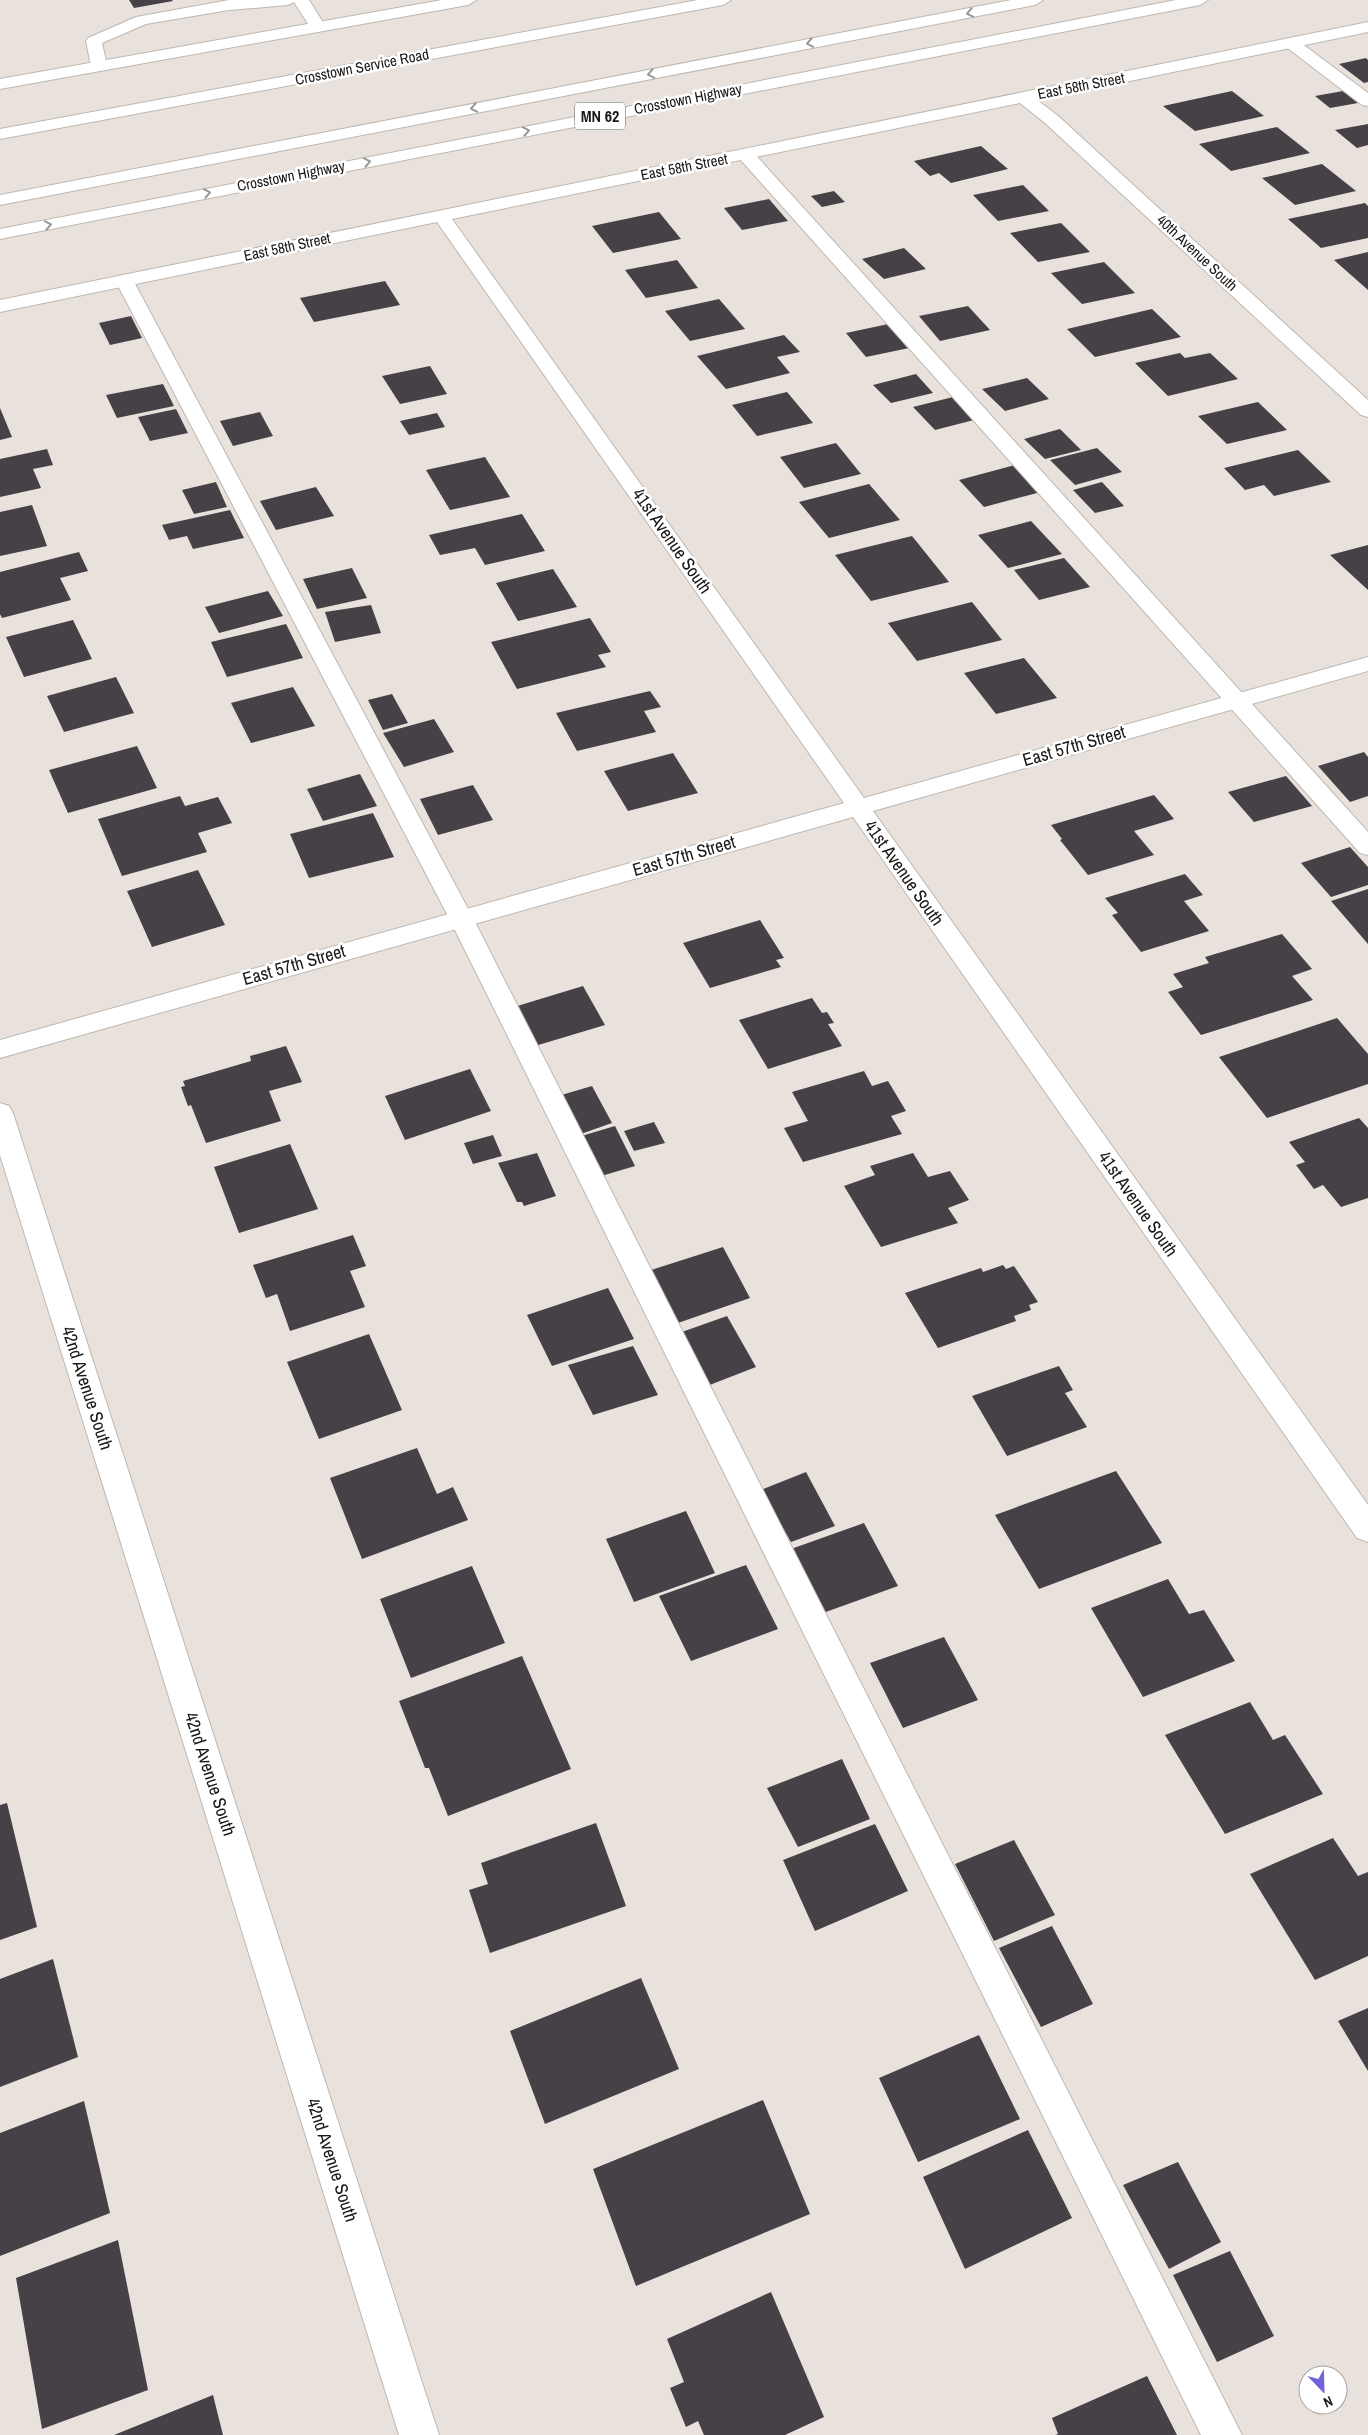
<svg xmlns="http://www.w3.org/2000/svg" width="1368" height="2435" font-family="'Archivo Narrow',sans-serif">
  <rect width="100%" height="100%" fill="#e9e2dc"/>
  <!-- building -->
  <path fill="#454147" d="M 129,0 L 172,0 L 173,1 L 134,8 Z
    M 1366,58 L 1368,60 L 1368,82 L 1364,83 L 1339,64 Z
    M 1232,91 L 1264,116 L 1195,131 L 1163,106 Z
    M 1343,91 L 1358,103 L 1330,108 L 1315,96 Z
    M 1368,124 L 1368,145 L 1357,148 L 1335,130 Z
    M 1277,127 L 1310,153 L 1231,171 L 1199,144 Z
    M 981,146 L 1008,169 L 951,183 L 939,173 L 930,176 L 914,161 Z
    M 1322,164 L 1356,191 L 1295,205 L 1262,178 Z
    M 1023,185 L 1049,211 L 998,221 L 973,195 Z
    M 834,191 L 845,202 L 822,207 L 811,196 Z
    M 769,199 L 788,221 L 742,230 L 724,208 Z
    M 1365,203 L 1368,206 L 1368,238 L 1321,248 L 1288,219 Z
    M 659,212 L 681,239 L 613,253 L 592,226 Z
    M 1061,223 L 1090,252 L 1038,262 L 1010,233 Z
    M 904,248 L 926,269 L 884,279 L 862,259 Z
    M 1368,252 L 1368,290 L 1334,260 Z
    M 677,260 L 698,288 L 646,298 L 625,270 Z
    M 1104,262 L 1135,293 L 1082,304 L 1051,273 Z
    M 385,281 L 400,305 L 314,322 L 300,298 Z
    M 719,299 L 745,329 L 690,341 L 665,311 Z
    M 968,306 L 990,330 L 940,341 L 919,316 Z
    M 1152,309 L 1181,337 L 1095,357 L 1067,329 Z
    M 131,316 L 142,338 L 110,345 L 99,323 Z
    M 893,323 L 914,347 L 866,357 L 846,333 Z
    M 784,335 L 800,352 L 777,357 L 790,373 L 726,389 L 697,356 Z
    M 1180,353 L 1185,358 L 1210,353 L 1238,379 L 1168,396 L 1135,363 Z
    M 430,366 L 447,394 L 400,404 L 382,376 Z
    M 916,374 L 933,393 L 891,403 L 873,385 Z
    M 1027,378 L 1049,399 L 1005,411 L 982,389 Z
    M 163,384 L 174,406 L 117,418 L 106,395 Z
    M 787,392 L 813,423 L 757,436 L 732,405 Z
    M 953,397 L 974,420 L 935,430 L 913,407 Z
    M 1258,402 L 1287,430 L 1227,444 L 1198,416 Z
    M 0,408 L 12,437 L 0,440 Z
    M 176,409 L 188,433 L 150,441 L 138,417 Z
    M 260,412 L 273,436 L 233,446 L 220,421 Z
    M 437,413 L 445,427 L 409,435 L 400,421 Z
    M 1060,429 L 1081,450 L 1045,459 L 1024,439 Z
    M 836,443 L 861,474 L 804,488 L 780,457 Z
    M 1097,448 L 1122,472 L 1075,485 L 1050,460 Z
    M 47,449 L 53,465 L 33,469 L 41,488 L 0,497 L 0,459 Z
    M 1298,450 L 1331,482 L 1274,496 L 1264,485 L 1245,490 L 1224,468 Z
    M 485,457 L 510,497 L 450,510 L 426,470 Z
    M 1015,465 L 1041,492 L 984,507 L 959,480 Z
    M 216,482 L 227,507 L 194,514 L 182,490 Z
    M 1102,482 L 1124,506 L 1095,513 L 1073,490 Z
    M 869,484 L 900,520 L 829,538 L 799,502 Z
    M 316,487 L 334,516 L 276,530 L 260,501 Z
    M 32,505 L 47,546 L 0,556 L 0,512 Z
    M 230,510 L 244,538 L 193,549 L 187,536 L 169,540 L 162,525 Z
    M 522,514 L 545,551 L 485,565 L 475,548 L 440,555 L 429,535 Z
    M 1031,521 L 1062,554 L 1008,568 L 978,535 Z
    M 912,536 L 949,582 L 871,601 L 835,555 Z
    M 1368,545 L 1368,590 L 1330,555 Z
    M 79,552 L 88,571 L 60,578 L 71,600 L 2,618 L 0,614 L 0,572 Z
    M 1064,558 L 1090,587 L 1039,600 L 1014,570 Z
    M 352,568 L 367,598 L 317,609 L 303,579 Z
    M 553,569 L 577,607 L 518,621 L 496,583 Z
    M 268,591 L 283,616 L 219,633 L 205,607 Z
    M 972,602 L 1002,640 L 917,661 L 888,623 Z
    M 371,605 L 381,633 L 335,642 L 325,612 Z
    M 590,618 L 611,652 L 598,655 L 606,667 L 517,689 L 491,642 Z
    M 73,620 L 92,659 L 24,677 L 6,637 Z
    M 286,624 L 303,658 L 227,677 L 211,642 Z
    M 1024,658 L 1057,698 L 996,714 L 964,673 Z
    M 116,677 L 134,713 L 64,732 L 47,696 Z
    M 293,687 L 315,726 L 251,743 L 231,703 Z
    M 650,691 L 661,707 L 644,711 L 656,732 L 577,751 L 556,713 Z
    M 392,694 L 408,723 L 383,730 L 368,700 Z
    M 434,719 L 454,752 L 404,767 L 383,733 Z
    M 137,746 L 157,788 L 68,813 L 49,770 Z
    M 1364,752 L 1368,757 L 1368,796 L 1350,802 L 1318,766 Z
    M 673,753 L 698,793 L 628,811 L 604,771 Z
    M 360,774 L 377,806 L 323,821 L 307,789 Z
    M 1286,776 L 1312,806 L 1254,822 L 1228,792 Z
    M 473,785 L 493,820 L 438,835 L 420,799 Z
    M 1154,795 L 1174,819 L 1134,831 L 1154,855 L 1088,875 L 1060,840 L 1062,839 L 1051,825 Z
    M 180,796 L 185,806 L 218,797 L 232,823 L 198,833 L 207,852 L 122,876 L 98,819 Z
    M 373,813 L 394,857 L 309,878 L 290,834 Z
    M 1350,847 L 1368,867 L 1368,885 L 1331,897 L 1301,863 Z
    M 198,870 L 225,925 L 152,947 L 127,891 Z
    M 1185,874 L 1203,895 L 1184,901 L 1209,931 L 1141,952 L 1112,915 L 1118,913 L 1105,898 Z
    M 1368,889 L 1368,944 L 1331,901 Z
    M 760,920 L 784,958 L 776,960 L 781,967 L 710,988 L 683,943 Z
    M 1282,934 L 1312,969 L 1292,976 L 1313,1000 L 1201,1035 L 1168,992 L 1183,987 L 1173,974 L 1209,963 L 1205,957 Z
    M 583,986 L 605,1025 L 535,1046 L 514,1007 Z
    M 812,998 L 822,1013 L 827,1012 L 834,1023 L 828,1024 L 842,1046 L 768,1069 L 739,1020 Z
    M 1337,1018 L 1368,1054 L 1368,1084 L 1267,1118 L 1219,1057 Z
    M 286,1046 L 302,1082 L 269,1091 L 281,1121 L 206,1143 L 191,1105 L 188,1106 L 181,1087 L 185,1086 L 183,1081 L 251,1061 L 250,1056 Z
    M 470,1069 L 491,1111 L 405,1140 L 385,1096 Z
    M 864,1071 L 872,1086 L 888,1081 L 906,1111 L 891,1116 L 902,1134 L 803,1162 L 784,1128 L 808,1121 L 792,1092 Z
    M 592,1086 L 612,1123 L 578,1135 L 558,1096 Z
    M 1359,1118 L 1368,1128 L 1368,1198 L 1341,1207 L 1323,1185 L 1314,1189 L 1296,1165 L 1305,1162 L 1289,1142 Z
    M 654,1122 L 665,1143 L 634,1151 L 624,1131 Z
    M 615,1126 L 635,1166 L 598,1177 L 578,1137 Z
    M 493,1135 L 502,1156 L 473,1164 L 464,1143 Z
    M 290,1144 L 318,1209 L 239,1233 L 214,1167 Z
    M 537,1153 L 556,1196 L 524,1206 L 522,1202 L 517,1202 L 498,1163 Z
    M 913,1153 L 928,1177 L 950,1171 L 969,1200 L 948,1208 L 958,1223 L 881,1247 L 844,1186 L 875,1175 L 870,1166 Z
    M 353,1235 L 366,1266 L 350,1271 L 365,1307 L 290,1331 L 277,1294 L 266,1298 L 253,1265 Z
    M 723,1247 L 750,1298 L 675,1324 L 648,1271 Z
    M 1003,1265 L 1006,1269 L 1014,1266 L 1038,1302 L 1029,1305 L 1031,1310 L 1014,1316 L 1016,1321 L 938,1348 L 905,1293 L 981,1268 L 983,1272 Z
    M 608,1288 L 634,1339 L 552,1366 L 527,1315 Z
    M 727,1316 L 756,1367 L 707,1386 L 679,1333 Z
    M 369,1334 L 402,1410 L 319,1439 L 287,1362 Z
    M 633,1346 L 658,1395 L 593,1415 L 568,1365 Z
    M 1059,1366 L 1073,1390 L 1065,1393 L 1087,1427 L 1007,1456 L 972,1396 Z
    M 417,1448 L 437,1494 L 453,1487 L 468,1520 L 362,1559 L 330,1478 Z
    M 1116,1471 L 1162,1543 L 1039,1589 L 995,1515 Z
    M 806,1472 L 835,1526 L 791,1542 L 761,1490 Z
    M 686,1511 L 715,1573 L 634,1602 L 606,1539 Z
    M 864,1523 L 898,1586 L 823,1613 L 791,1549 Z
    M 746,1565 L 778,1629 L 691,1661 L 659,1596 Z
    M 472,1566 L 505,1643 L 411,1678 L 380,1599 Z
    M 1168,1579 L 1189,1614 L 1204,1610 L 1235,1661 L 1143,1697 L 1091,1608 Z
    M 944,1637 L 978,1700 L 903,1728 L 870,1663 Z
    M 522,1656 L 571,1769 L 448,1816 L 429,1768 L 425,1768 L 399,1701 Z
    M 1250,1702 L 1273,1740 L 1285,1735 L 1323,1794 L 1225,1834 L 1165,1735 Z
    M 842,1759 L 870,1819 L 798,1847 L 767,1788 Z
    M 7,1803 L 37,1927 L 0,1940 L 0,1805 Z
    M 596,1823 L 626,1906 L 490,1953 L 469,1890 L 488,1884 L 481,1863 Z
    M 875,1824 L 908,1891 L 815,1931 L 783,1860 Z
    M 1333,1838 L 1358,1876 L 1368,1872 L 1368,1956 L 1315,1980 L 1250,1874 Z
    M 1014,1840 L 1055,1915 L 994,1941 L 955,1864 Z
    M 1052,1926 L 1093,2004 L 1041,2027 L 999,1948 Z
    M 53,1959 L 78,2057 L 0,2087 L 0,1979 Z
    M 641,1978 L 679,2069 L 545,2124 L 510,2031 Z
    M 1368,2008 L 1368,2071 L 1338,2021 Z
    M 979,2035 L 1020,2119 L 918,2162 L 879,2078 Z
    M 763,2100 L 810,2214 L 636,2286 L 593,2169 Z
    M 84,2101 L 110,2213 L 0,2256 L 0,2133 Z
    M 1028,2130 L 1072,2218 L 965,2269 L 923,2177 Z
    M 1178,2162 L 1221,2242 L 1169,2269 L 1123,2185 Z
    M 118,2240 L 148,2390 L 42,2429 L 16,2278 Z
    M 1230,2251 L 1274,2336 L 1217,2362 L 1173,2275 Z
    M 771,2292 L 824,2417 L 785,2435 L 704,2435 L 698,2421 L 686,2427 L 670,2388 L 684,2382 L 667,2339 Z
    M 1147,2376 L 1177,2435 L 1055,2435 L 1058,2434 L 1052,2418 Z
    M 213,2395 L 223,2435 L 114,2435 Z"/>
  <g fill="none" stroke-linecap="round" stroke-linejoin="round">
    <!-- service casing -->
    <g stroke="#bdb7b1" stroke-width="2">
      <path id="service" d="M 229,0 L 309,0 L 326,27 L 324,30 L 312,30 L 294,2 L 288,5 L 229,10 L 146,24 L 102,43 L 107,66 L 105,69 L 93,69 L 91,66 L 86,41 L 88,38 L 136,17 Z
        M 1291,38 L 1297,40 L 1368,93 L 1368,106 L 1362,105 L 1285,46 L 1283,43 L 1285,40 Z
        M 745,149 L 751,150 L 1368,832 L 1368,855 L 1360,853 L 739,158 L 736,154 L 739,150 Z
        M 124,275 L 130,276 L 133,280 L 473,918 L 1242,2435 L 1201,2435 L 449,918 L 115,280 L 118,276 Z"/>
    </g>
    <!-- minor casing -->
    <g stroke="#bdb7b1" stroke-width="2">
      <path id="minor" d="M 442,0 L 476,0 L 468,5 L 0,89 L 0,79 Z
        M 698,0 L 731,0 L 723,5 L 0,139 L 0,129 Z
        M 1368,22 L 1368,32 L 1037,100 L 1057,115 L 1368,400 L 1368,417 L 1361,415 L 1045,123 L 1020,103 L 452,219 L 864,798 L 1368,657 L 1368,671 L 873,811 L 1368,1505 L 1368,1542 L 1357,1538 L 853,817 L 0,1058 L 0,1040 L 844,803 L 437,222 L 0,312 L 0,300 Z
        M 0,1103 L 9,1106 L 13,1113 L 439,2435 L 399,2435 L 0,1155 Z"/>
    </g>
    <!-- motorway casing -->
    <g stroke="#bdb7b1" stroke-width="2">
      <path id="motorway" d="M 1011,0 L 1043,0 L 1035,5 L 0,205 L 0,195 Z
        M 1176,0 L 1208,0 L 1200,5 L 0,239 L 0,229 Z"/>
    </g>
    <!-- service -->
    <use href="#service" fill="#fff" fill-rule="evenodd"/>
    <!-- minor -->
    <use href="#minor" fill="#fff" fill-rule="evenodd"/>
    <!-- motorway -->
    <use href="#motorway" fill="#fff" fill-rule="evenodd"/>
  </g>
  <!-- one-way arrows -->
  <defs><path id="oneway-chevron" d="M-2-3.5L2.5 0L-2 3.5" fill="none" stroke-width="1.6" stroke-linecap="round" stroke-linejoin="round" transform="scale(1.25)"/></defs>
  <g stroke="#989897">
    <use href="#oneway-chevron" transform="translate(970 13) rotate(169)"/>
    <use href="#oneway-chevron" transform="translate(810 43) rotate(169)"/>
    <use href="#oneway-chevron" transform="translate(651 74) rotate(169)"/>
    <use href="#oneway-chevron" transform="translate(474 108) rotate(169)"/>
    <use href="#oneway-chevron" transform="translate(526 131) rotate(-11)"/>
    <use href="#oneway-chevron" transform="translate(367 162) rotate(-11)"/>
    <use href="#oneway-chevron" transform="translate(207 193) rotate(-11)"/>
    <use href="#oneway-chevron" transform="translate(48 225) rotate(-11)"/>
  </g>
  <g text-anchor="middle" stroke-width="5" stroke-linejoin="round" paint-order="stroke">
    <!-- far-street labels -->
    <g font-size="15" fill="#1b1917" stroke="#fff">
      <text transform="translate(362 67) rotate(-11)" y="5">Crosstown Service Road</text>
      <text transform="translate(1081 86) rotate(-11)" y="5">East 58th Street</text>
      <text transform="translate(688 99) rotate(-11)" y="5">Crosstown Highway</text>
      <text transform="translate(684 167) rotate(-11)" y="5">East 58th Street</text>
      <text transform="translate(291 176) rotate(-11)" y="5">Crosstown Highway</text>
      <text transform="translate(287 247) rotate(-12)" y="5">East 58th Street</text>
      <text transform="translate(1197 253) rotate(43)" y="5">40th Avenue South</text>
    </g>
    <!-- shield labels -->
    <rect fill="#fff" stroke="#5f5e5d" stroke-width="1" x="575" y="102.5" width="50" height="27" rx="4"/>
    <g font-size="16" font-weight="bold" fill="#1b1917">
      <text x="600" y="122">MN 62</text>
    </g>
    <!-- street labels -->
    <g font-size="18" fill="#1b1917" stroke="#fff">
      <text transform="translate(672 541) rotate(55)" y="6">41st Avenue South</text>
      <text transform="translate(1074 746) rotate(-16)" y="6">East 57th Street</text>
      <text transform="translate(684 856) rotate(-16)" y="6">East 57th Street</text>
      <text transform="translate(904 873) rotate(55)" y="6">41st Avenue South</text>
      <text transform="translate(294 965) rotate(-16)" y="6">East 57th Street</text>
      <text transform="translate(1138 1204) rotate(55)" y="6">41st Avenue South</text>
      <text transform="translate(87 1388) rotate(72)" y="6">42nd Avenue South</text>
      <text transform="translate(210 1774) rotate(72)" y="6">42nd Avenue South</text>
      <text transform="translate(332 2160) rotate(72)" y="6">42nd Avenue South</text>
    </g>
  </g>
  <!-- north arrow -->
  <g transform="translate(1323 2390) rotate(157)"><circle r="24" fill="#ffffff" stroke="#a4a3a2"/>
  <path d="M0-4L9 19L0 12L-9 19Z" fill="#7162dc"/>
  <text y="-8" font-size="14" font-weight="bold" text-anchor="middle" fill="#1b1917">N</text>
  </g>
</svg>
